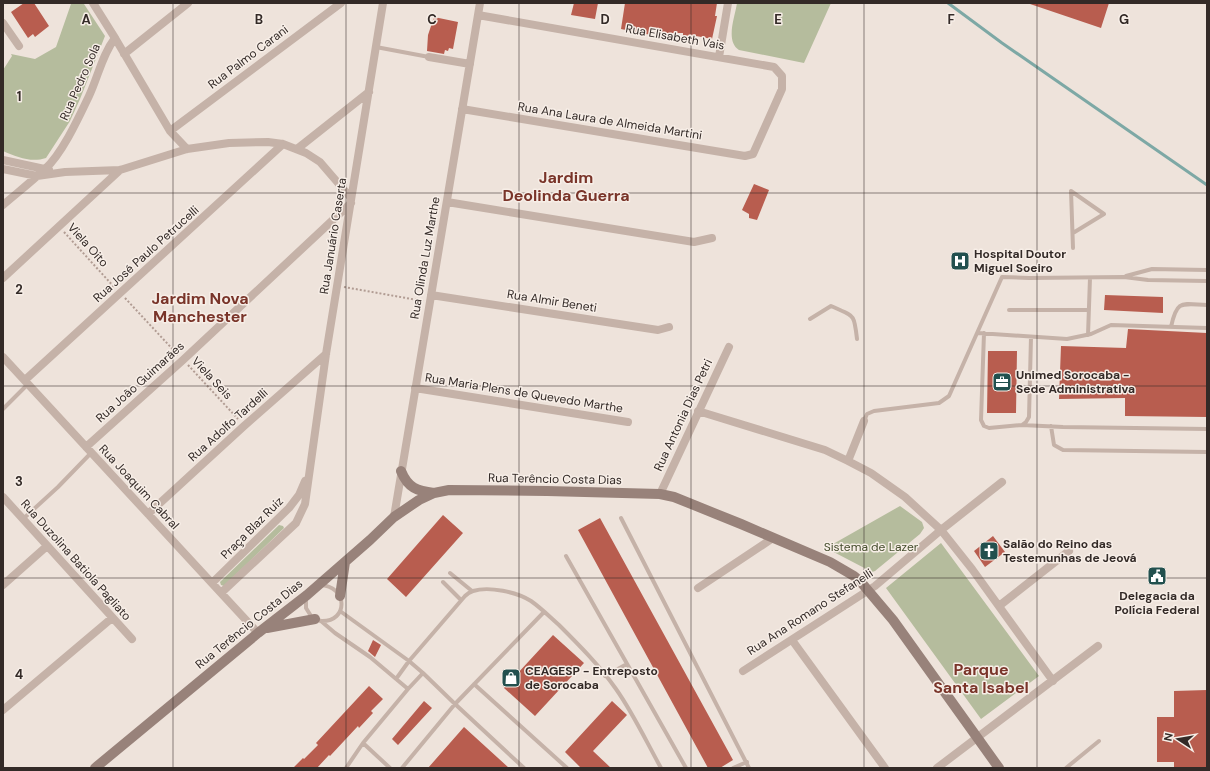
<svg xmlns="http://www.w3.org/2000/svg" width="1210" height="771" font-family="'DM Sans',sans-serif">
  <rect width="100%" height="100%" fill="#eee3db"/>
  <!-- green -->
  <path fill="#b5bc9d" d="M 737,3 L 831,3 L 804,63 L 739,50 C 725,41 735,17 737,3 Z
    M 71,4 L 84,4 L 105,36 L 80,99 L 70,121 L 46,158 C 31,163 17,157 3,151 L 3,70 L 12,56 L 11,54 L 35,59 L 56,47 Z
    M 900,506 L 922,522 L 924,528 L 920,534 L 875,571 L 872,572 L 826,548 Z
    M 279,525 L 283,526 L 284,528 L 282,530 L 224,586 L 221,585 L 220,582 Z
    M 941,543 L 1039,676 L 981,719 L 886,588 Z"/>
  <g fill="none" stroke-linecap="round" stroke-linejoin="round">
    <!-- stream -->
    <path stroke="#7da8a5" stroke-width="3" d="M 948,3 L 1002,43 L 1207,185"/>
  </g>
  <!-- building -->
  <path fill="#b85d4f" d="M 24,3 L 34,3 L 49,26 L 35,37 L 33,34 L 28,38 L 11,12 Z
    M 574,3 L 598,3 L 595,19 L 571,15 Z
    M 625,3 L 717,3 L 715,16 L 717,16 L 712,39 L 696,36 L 695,43 L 683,40 L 683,33 L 667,33 L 666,36 L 645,34 L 621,29 Z
    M 1030,3 L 1109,3 L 1101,28 L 1030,4 Z
    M 434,17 L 458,22 L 453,49 L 449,48 L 448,51 L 445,50 L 444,54 L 427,51 L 428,35 Z
    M 754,184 L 769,190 L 757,220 L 749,218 L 749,214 L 742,210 Z
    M 1105,295 L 1163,297 L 1163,313 L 1104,310 Z
    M 1128,329 L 1207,333 L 1207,417 L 1125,416 L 1125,398 L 1059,399 L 1061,346 L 1126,348 Z
    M 988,351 L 1017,351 L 1016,413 L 987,413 Z
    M 443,515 L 463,533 L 406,597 L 387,579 Z
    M 600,518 L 733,760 L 720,768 L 708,768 L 578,530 Z
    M 993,536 L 1005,552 L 985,567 L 974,551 Z
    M 553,635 L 584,663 L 535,716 L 504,688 Z
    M 373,640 L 381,645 L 375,657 L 368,651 Z
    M 369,686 L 383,699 L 371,711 L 373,713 L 359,728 L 358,726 L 330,756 L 329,755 L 317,768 L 293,768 L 303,758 L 304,759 L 318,745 L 316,743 Z
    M 1207,690 L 1207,768 L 1174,768 L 1174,762 L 1157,762 L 1157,717 L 1174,717 L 1174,691 Z
    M 424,701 L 432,708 L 398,745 L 392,739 Z
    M 612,701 L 627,715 L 593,751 L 611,768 L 581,768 L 565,752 Z
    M 464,727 L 509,768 L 428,768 Z"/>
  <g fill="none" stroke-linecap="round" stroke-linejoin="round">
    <!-- path -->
    <path stroke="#b19c93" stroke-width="2" stroke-dasharray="2 2" stroke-linecap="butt" d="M 64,232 L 115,288
      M 344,287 L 423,301
      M 125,298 L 178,355
      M 188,365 L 238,419"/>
    <!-- lane -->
    <path stroke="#c5b2a8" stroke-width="4" d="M 376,47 L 429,57
      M 1073,233 L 1104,214 L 1071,191 L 1073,248
      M 1126,276 L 1152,269 L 1207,270
      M 1009,310 L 1089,310
      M 810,319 L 831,306 C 855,317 854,313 857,339
      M 1171,327 C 1177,299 1182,304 1207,305
      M 978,333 L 1067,339 L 1091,334 L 1111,325 L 1207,328
      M 984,333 L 981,420 L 984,426 L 989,428 L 1022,425 L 1026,422 L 1029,417 L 1031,337
      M 1088,335 L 1090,278
      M 3,409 L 28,384
      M 864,421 L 867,414 L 874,411 L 939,403 L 949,396 L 1002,277 L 1029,278 L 1124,277 L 1148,280 L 1207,281
      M 1022,425 L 1063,427 L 1207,429
      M 1051,426 L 1054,445 L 1063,450 L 1207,452
      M 621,518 L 749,768
      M 23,519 L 58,487 L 91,453
      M 566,556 L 686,768
      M 450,573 L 472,591
      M 443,582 L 461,600
      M 320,585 C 348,586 349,622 321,621
      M 306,598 L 306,608 L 311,616 L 315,619 L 321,621 L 335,633 L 370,657 L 408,689
      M 340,611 L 409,661 L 423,673 L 455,704 L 524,768
      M 605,676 L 627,664
      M 396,679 L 409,661 L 465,596 C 467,594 470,592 473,591 C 489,586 517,592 531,601 C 541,608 550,617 559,625 C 579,645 600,666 616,689 C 633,713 646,741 661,768
      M 474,684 L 567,768
      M 363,743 L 390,768
      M 346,768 L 363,743 L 408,689 L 423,673
      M 402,768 L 455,704 L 544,612
      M 733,768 L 747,762
      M 1066,768 L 1099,741"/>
    <!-- street -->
    <path stroke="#c5b2a8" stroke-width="8" d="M 93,3 L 115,38 L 170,131 L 187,149
      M 3,23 L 19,46
      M 124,54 L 188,3
      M 429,57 L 470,64
      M 719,57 L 728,3
      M 462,109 L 745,156 L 753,154 L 782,89 L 782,76 L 774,67 L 478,15
      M 170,131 L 341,3
      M 297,149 L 369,92
      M 3,160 L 49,170
      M 3,169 L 37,176 L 65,172 L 120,170 L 187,149 L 229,143 L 268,142 L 283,144 L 306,153 L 320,162 L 351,198
      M 447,202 L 694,242 L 712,238
      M 3,205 C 17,193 31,182 45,169 C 62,154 79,117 89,96 C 98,77 102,55 115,38
      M 3,278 L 120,170
      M 431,295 L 658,330 L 669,327
      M 3,357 L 258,633
      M 25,380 L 283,144
      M 415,388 L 628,422
      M 698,411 L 825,450 L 848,461 L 871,473 L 905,497 L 941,530 L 972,569 L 1053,681
      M 86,447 L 183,360 L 351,203
      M 848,461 L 864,421
      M 660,494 L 729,347
      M 3,497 L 132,639
      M 148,514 L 244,426 L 326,354
      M 394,517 L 480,3
      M 212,583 L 289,508 L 299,495 L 305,481
      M 3,585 L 47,546
      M 698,588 L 773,538
      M 221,593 L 296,523 L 305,504 L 326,354 L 383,3
      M 999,606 L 1069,551
      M 792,640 L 885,768
      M 743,671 L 875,586 L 941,530 L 1002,482
      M 3,710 L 112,618
      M 937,768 L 1098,646"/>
    <!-- secondary -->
    <path stroke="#98827a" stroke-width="10" d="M 401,471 C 408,488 417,491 434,493
      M 340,596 L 345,562
      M 267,628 L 315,619
      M 95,768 L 258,633 L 307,595 L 370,540 L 394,517 L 419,500 L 434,493 L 449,490 L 547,491 L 660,494 L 674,497 L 741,524 L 830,562 L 854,576 L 860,581 L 893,620 L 999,768"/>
  </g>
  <!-- grid -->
  <path fill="none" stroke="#332a27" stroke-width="1" stroke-opacity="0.55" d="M 173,3 L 173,768M 346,3 L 346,768M 519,3 L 519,768M 691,3 L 691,768M 864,3 L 864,768M 1037,3 L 1037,768M 3,193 L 1207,193M 3,386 L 1207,386M 3,578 L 1207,578"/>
  <!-- icons -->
  <defs>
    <g id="hospital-square" transform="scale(1)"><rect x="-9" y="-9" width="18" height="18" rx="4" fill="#22504e" stroke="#f7eee7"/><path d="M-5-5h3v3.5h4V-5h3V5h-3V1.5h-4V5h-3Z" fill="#fff"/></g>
    <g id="office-square" transform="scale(1)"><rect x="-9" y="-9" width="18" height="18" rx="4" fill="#22504e" stroke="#f7eee7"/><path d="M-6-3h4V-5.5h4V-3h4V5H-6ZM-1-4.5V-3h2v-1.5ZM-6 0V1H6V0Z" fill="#fff"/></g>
    <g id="church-square" transform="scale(1)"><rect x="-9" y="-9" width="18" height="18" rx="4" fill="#22504e" stroke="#f7eee7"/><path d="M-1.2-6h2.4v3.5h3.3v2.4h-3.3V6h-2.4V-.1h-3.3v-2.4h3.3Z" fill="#fff"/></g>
    <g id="civic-square" transform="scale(1)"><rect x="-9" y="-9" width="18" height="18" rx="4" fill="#22504e" stroke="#f7eee7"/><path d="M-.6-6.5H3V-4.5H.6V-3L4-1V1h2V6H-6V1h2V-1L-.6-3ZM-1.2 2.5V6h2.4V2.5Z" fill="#fff"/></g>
    <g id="shop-square" transform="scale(1)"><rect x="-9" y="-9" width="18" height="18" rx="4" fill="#22504e" stroke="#f7eee7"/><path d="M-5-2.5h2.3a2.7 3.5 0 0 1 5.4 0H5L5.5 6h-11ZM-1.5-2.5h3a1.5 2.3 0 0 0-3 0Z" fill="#fff"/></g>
  </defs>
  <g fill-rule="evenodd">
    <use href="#hospital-square" x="960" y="261"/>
    <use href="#office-square" x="1002" y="382"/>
    <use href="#church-square" x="989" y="551"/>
    <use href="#civic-square" x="1157" y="576"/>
    <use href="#shop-square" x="511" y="678"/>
  </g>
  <g text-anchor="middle" stroke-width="3" stroke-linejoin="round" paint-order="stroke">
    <!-- street labels -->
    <g font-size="12" fill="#332a27" stroke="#f7eee7">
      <text transform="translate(675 37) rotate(10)" y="4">Rua Elisabeth Vais</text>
      <text transform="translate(248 57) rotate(-37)" y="4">Rua Palmo Carani</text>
      <text transform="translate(80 82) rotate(-66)" y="4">Rua Pedro Sola</text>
      <text transform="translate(610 121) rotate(9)" y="4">Rua Ana Laura de Almeida Martini</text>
      <text transform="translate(333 236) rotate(-81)" y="4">Rua Januário Caserta</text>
      <text transform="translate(88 245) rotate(48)" y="4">Viela Oito</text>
      <text transform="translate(146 254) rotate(-42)" y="4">Rua José Paulo Petrucelli</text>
      <text transform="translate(425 258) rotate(-80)" y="4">Rua Olinda Luz Marthe</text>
      <text transform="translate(552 301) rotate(9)" y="4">Rua Almir Beneti</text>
      <text transform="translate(212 378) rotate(47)" y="4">Viela Seis</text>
      <text transform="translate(140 382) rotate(-42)" y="4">Rua João Guimarães</text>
      <text transform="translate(524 393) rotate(9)" y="4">Rua Maria Plens de Quevedo Marthe</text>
      <text transform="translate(683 415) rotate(-65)" y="4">Rua Antonia Dias Petri</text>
      <text transform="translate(228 425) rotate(-42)" y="4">Rua Adolfo Tardelli</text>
      <text transform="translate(555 479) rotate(1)" y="4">Rua Terêncio Costa Dias</text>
      <text transform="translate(139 487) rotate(47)" y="4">Rua Joaquim Cabral</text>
      <text transform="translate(252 528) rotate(-45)" y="4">Praça Blaz Ruiz</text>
      <text transform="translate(76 560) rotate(48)" y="4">Rua Duzolina Batiola Pagliato</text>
      <text transform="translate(810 612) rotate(-33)" y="4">Rua Ana Romano Stefanelli</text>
      <text transform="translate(249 624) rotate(-39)" y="4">Rua Terêncio Costa Dias</text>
    </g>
    <!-- poi labels -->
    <g font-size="12" font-weight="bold" fill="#332a27" stroke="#f7eee7" text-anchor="start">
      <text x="974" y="258">Hospital Doutor<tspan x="974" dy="14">Miguel Soeiro</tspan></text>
      <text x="1016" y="379">Unimed Sorocaba -<tspan x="1016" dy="14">Sede Administrativa</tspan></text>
      <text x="1003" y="548">Salão do Reino das<tspan x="1003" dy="14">Testemunhas de Jeová</tspan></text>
      <text x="1157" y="600" text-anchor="middle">Delegacia da<tspan x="1157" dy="14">Polícia Federal</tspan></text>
      <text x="525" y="675">CEAGESP - Entreposto<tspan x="525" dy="14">de Sorocaba</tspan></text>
    </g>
    <!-- park labels -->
    <g font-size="12" fill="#464e2e" stroke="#f7eee7">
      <text x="871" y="551">Sistema de Lazer</text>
    </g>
    <!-- district labels -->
    <g font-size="16" font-weight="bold" fill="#793429" stroke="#f7eee7">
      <text x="566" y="183">Jardim<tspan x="566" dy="18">Deolinda Guerra</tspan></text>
      <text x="200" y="304">Jardim Nova<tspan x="200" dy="18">Manchester</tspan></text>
      <text x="981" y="675">Parque<tspan x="981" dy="18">Santa Isabel</tspan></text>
    </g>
  </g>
  <g font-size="13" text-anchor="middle" font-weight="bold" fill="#332a27" stroke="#f7eee7" stroke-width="3" stroke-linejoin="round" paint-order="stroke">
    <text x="86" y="24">A</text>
    <text x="259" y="24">B</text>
    <text x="432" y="24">C</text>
    <text x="605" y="24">D</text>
    <text x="778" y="24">E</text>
    <text x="951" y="24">F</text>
    <text x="1124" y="24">G</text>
    <text x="19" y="101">1</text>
    <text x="19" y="294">2</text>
    <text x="19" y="486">3</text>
    <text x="19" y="679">4</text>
  </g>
  <!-- border -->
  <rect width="1210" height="771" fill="none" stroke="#332a27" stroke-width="8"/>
  <!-- north arrow -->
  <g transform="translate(1178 739) rotate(282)" stroke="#f7eee7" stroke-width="3" paint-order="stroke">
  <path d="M0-3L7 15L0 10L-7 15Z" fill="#332a27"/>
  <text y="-6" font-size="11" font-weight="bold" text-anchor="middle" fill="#332a27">N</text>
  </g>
</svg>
